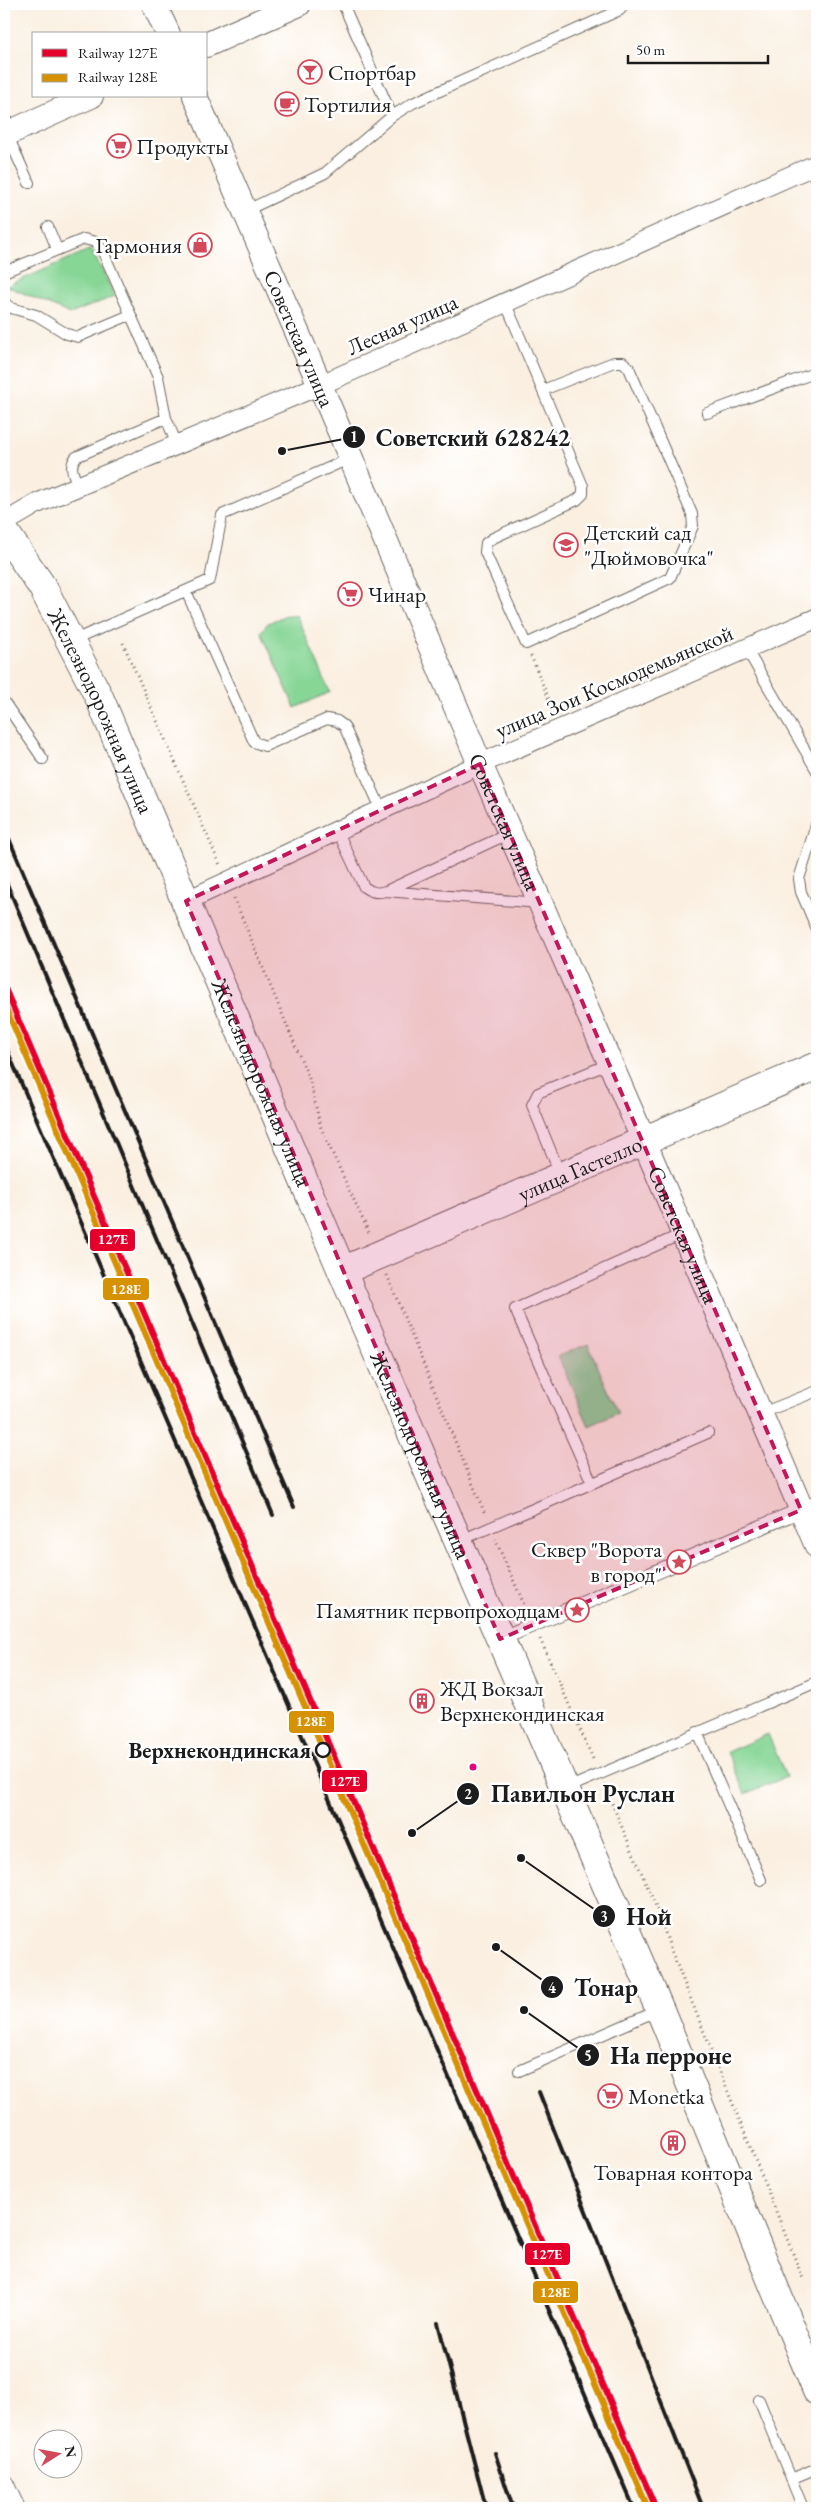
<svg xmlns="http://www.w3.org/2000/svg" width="821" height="2512" font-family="'EB Garamond',serif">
  <rect width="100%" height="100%" fill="#fff"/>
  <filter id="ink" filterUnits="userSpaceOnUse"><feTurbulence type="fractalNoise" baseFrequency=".02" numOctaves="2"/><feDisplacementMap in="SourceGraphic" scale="10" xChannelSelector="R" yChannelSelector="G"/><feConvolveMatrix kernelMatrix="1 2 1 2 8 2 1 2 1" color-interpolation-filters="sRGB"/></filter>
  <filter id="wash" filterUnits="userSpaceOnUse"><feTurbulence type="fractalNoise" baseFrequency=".0096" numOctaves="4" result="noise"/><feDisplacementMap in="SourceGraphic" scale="20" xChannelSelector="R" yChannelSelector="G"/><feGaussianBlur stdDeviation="1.12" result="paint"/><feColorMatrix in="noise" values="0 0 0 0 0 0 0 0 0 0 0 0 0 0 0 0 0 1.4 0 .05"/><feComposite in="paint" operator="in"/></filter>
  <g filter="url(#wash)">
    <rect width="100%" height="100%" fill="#faefe0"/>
    <!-- green -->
    <path fill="#87d696" stroke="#527959" d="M 91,249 L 115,296 L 70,314 L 7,286 Z
      M 286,615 L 297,616 L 330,692 L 295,708 L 261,632 L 268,623 Z
      M 588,1344 L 618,1413 L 589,1426 L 558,1356 Z
      M 768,1734 L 786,1777 L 745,1794 L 727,1752 Z"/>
  </g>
  <g filter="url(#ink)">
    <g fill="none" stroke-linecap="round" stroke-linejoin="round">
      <!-- service casing -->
      <g stroke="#6a6661" stroke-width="12">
        <path id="service" d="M 343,4 L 392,116
          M 7,134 L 29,183
          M 245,211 L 325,173 L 392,116 L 413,103 L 620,10 L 625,4
          M 48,227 L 57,249
          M 4,272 L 84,239 L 96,242 L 104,254 L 158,377 L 166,418 L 177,445
          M 4,302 L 11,308 L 36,315 L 67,334 L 78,337 L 130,315
          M 506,304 L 583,486 L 583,494 L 577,500 L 493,538 L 486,543 L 485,552 L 526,644 L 670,578 L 693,526 L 692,514 L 629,368 L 623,362 L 614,362 L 543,390
          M 707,413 L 817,372
          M 78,486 C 74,475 68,467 76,457 L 166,418
          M 186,591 L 254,742 L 265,746 L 327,719 L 337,721 L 344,726 L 381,809
          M 72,641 L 210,580 L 222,515 L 351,458
          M 747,650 L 817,771
          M 4,702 L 43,759
          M 817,822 L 799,879 L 801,892 L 817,929
          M 337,830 L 364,887 C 371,892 377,894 385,891 L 540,903
          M 386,891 L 510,833
          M 561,1176 L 532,1105 L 538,1093 L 611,1063
          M 762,1413 L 817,1391
          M 592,1483 L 515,1309 L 684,1233
          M 459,1541 L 708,1433
          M 697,1732 L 761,1880
          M 565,1789 L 817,1682
          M 519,2071 L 659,2010
          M 759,2400 L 803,2508
          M 791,2479 L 817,2468"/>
      </g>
      <!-- pedestrian casing -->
      <g stroke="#6a6661" stroke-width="16">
        <path id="pedestrian" d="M 500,1639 L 817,1503"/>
      </g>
      <!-- minor casing -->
      <g stroke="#6a6661" stroke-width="21">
        <path id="minor" d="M 4,523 L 38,503 L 320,385 L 817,164
          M 186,901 L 480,764 L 817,618
          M 4,2484 L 15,2508"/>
      </g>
      <!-- tertiary casing -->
      <g stroke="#6a6661" stroke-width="26">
        <g id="tertiary">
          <path d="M 154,4 L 168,34"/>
          <path d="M 206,45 L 299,4"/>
          <path id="s1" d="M 195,96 L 320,385 L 480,764 L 634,1118 L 817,1546"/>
          <path d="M 4,135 L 91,96"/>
        </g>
      </g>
      <!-- secondary casing -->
      <g stroke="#6a6661" stroke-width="30">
        <g id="secondary">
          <path id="s2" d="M 342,1271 L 817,1066"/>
        </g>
      </g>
      <!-- primary casing -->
      <g stroke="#6a6661" stroke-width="30">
        <g id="primary">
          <path id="s3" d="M 4,531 L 43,588 L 99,697 L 342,1271 L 660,2010 L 817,2391"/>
        </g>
      </g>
      <!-- path -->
      <path stroke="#6a6661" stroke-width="3" stroke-dasharray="1 4" stroke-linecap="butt" d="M 123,643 L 220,865
        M 531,656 L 553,709
        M 234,898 L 310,1081 L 321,1128 L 370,1235
        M 387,1275 L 485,1514
        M 495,1539 L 527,1611
        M 540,1639 L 594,1761
        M 604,1785 L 657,1909 L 671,1950 L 804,2281"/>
      <!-- service -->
      <use href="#service" stroke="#fff" stroke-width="10"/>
      <!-- pedestrian -->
      <use href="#pedestrian" stroke="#fff" stroke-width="14"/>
      <!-- minor -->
      <use href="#minor" stroke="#fff" stroke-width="19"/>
      <!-- tertiary -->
      <use href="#tertiary" stroke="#fff" stroke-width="24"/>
      <!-- secondary -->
      <use href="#secondary" stroke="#fff" stroke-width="28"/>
      <!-- primary -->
      <use href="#primary" stroke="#fff" stroke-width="28"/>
      <!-- rail -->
      <path stroke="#1c1c1c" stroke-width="4" d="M 4,827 L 294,1507
        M 4,877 L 273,1515
        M 4,1043 L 634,2508
        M 539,2092 L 703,2508
        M 438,2323 L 486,2508
        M 495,2453 L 513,2508"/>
      <!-- rail-1 casing -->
      <g stroke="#fff" stroke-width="10">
        <path id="rail-1" d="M 4,986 L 656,2508"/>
      </g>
      <!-- rail-2 casing -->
      <g stroke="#fff" stroke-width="10">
        <path id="rail-2" d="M 4,1004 L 648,2508"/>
      </g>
      <!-- rail-1 -->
      <use href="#rail-1" stroke="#e4002b" stroke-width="6"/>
      <!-- rail-2 -->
      <use href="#rail-2" stroke="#d69104" stroke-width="6"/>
    </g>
  </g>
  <!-- marked area -->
  <path fill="#c2185b" fill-opacity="0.2" stroke="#c2185b" stroke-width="4" stroke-dasharray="10 6" stroke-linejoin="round" d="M 480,764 L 801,1510 L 500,1639 L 186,901 Z"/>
  <!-- icons -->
  <defs>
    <g id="bar-ring" transform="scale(1.25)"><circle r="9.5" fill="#fff" stroke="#d1495b" stroke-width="1.5"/><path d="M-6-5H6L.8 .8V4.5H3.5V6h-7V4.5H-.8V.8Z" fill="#d1495b"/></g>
    <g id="cafe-ring" transform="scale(1.25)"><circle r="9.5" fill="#fff" stroke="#d1495b" stroke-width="1.5"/><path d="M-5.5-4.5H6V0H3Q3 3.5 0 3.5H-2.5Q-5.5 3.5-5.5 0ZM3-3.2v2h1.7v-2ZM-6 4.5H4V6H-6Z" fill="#d1495b"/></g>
    <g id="supermarket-ring" transform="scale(1.25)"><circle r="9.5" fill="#fff" stroke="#d1495b" stroke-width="1.5"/><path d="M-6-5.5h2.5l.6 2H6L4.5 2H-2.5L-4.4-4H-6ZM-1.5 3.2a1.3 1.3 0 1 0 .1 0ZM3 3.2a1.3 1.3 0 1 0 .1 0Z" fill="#d1495b"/></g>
    <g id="shop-ring" transform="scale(1.25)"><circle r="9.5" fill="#fff" stroke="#d1495b" stroke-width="1.5"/><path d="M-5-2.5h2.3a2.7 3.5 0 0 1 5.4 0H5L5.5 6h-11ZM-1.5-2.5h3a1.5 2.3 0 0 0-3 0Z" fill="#d1495b"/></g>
    <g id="school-ring" transform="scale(1.25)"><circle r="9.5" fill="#fff" stroke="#d1495b" stroke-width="1.5"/><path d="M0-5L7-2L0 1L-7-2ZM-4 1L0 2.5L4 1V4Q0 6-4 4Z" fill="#d1495b"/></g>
    <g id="sight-ring" transform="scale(1.25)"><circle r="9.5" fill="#fff" stroke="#d1495b" stroke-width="1.5"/><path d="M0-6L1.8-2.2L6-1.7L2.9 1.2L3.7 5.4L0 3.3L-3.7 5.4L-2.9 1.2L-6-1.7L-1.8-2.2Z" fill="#d1495b"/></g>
    <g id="building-ring" transform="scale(1.25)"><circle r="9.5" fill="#fff" stroke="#d1495b" stroke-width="1.5"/><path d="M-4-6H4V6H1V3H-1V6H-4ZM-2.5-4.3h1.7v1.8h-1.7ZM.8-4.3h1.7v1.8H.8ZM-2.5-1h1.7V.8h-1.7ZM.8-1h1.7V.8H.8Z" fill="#d1495b"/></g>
  </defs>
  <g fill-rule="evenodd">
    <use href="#bar-ring" x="310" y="72"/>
    <use href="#cafe-ring" x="287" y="104"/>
    <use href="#supermarket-ring" x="119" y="146"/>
    <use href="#shop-ring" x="200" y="245"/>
    <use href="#school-ring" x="566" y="545"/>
    <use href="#supermarket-ring" x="350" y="594"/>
    <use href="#sight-ring" x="679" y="1562"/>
    <use href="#sight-ring" x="577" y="1610"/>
    <use href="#building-ring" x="422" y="1701"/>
    <use href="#supermarket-ring" x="610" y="2096"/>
    <use href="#building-ring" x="673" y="2143"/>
  </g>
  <!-- markers -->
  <circle fill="#fff" stroke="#1c1c1c" stroke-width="2.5" cx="323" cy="1750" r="7"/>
  <circle fill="#e5007d" stroke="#fff" stroke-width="2" cx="473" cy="1767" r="4.5"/>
  <g text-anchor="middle" stroke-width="5" stroke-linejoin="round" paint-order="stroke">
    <!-- poi labels -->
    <g font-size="22" fill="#1c1c1c" stroke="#fff" text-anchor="start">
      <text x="328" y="80">Спортбар</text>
      <text x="304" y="112">Тортилия</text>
      <text x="136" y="154">Продукты</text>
      <text x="182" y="253" text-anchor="end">Гармония</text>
      <text x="584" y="540">Детский сад<tspan x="584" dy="25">"Дюймовочка"</tspan></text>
      <text x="368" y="602">Чинар</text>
      <text x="662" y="1557" text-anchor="end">Сквер "Ворота<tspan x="662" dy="25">в город"</tspan></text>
      <text x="560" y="1618" text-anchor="end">Памятник первопроходцам</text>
      <text x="440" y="1696">ЖД Вокзал<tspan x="440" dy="25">Верхнекондинская</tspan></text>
      <text x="628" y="2104">Monetka</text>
      <text x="673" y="2180" text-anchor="middle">Товарная контора</text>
    </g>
    <!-- street labels -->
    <g font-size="22" fill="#1c1c1c" stroke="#fff">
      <text transform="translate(402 324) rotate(-24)" y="8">Лесная улица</text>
      <text dy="8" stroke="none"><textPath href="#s1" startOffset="264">Советская улица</textPath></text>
      <text transform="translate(614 681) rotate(-23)" y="8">улица Зои Космодемьянской</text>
      <text dy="8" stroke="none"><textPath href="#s3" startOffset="205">Железнодорожная улица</textPath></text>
      <text dy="8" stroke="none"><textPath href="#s1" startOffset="789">Советская улица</textPath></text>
      <text dy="8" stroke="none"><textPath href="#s3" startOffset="610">Железнодорожная улица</textPath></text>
      <text dy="8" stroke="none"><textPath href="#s2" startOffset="259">улица Гастелло</textPath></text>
      <text dy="8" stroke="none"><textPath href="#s1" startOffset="1239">Советская улица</textPath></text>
      <text dy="8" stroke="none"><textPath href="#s3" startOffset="1015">Железнодорожная улица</textPath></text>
    </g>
    <!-- stop labels -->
    <g font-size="22" font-weight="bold" fill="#1c1c1c" stroke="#fff" text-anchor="end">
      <text x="311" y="1758">Верхнекондинская</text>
    </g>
  </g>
  <!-- callouts -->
  <path fill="none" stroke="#1c1c1c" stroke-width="2" d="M282 451L354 437M412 1833L468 1794M521 1858L604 1916M496 1947L552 1987M524 2010L588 2055"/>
  <g fill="#1c1c1c" stroke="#fff" stroke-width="2">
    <circle cx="282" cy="451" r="5"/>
    <circle cx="412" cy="1833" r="5"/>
    <circle cx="521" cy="1858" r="5"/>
    <circle cx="496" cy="1947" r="5"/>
    <circle cx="524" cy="2010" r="5"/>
    <circle cx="354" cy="437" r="12"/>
    <circle cx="468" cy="1794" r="12"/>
    <circle cx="604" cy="1916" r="12"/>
    <circle cx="552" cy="1987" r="12"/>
    <circle cx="588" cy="2055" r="12"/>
  </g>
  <g font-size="15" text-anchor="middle" font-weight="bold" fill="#fff">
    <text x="354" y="442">1</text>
    <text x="468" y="1799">2</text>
    <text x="604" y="1922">3</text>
    <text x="552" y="1993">4</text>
    <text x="588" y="2061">5</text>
  </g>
  <g font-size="24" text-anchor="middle" font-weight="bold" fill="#1c1c1c" stroke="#fff" stroke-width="5" stroke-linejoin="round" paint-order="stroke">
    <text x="473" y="446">Советский 628242</text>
    <text x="583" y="1802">Павильон Руслан</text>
    <text x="649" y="1925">Ной</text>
    <text x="606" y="1996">Тонар</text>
    <text x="671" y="2064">На перроне</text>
  </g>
  <g stroke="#fff" stroke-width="2">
    <rect x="89" y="1228" width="47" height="24" rx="5" fill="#e4002b"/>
    <rect x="102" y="1277" width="48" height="24" rx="5" fill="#d69104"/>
    <rect x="288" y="1710" width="47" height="24" rx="5" fill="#d69104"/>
    <rect x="321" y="1769" width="47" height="24" rx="5" fill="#e4002b"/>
    <rect x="524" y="2242" width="47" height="24" rx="5" fill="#e4002b"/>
    <rect x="532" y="2280" width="47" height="24" rx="5" fill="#d69104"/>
  </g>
  <g font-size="14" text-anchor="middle" font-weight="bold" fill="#fff">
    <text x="113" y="1244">127Е</text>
    <text x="126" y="1294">128Е</text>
    <text x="311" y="1726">128Е</text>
    <text x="345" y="1786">127Е</text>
    <text x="547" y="2259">127Е</text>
    <text x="555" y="2297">128Е</text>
  </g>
  <!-- margin -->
  <rect width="821" height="2512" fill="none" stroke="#fff" stroke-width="20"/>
  <!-- legend -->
  <rect x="32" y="32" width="175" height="65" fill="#ffffff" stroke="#a4a4a4"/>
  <rect x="42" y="49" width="25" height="8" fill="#e4002b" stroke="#a4a4a4"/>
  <text x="78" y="58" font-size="15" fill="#1c1c1c">Railway 127Е</text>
  <rect x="42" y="74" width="25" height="8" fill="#d69104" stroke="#a4a4a4"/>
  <text x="78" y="82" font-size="15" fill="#1c1c1c">Railway 128Е</text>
  <!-- north arrow -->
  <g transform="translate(58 2454) rotate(79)"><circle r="24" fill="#ffffff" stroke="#a4a4a4"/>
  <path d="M0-4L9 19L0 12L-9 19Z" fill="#d1495b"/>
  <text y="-8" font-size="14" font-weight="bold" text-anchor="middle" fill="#1c1c1c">N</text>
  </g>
  <!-- scale -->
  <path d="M628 55v8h140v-8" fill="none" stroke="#1c1c1c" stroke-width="2.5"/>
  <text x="636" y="55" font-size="15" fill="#1c1c1c" stroke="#ffffff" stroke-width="4" paint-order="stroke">50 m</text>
</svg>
